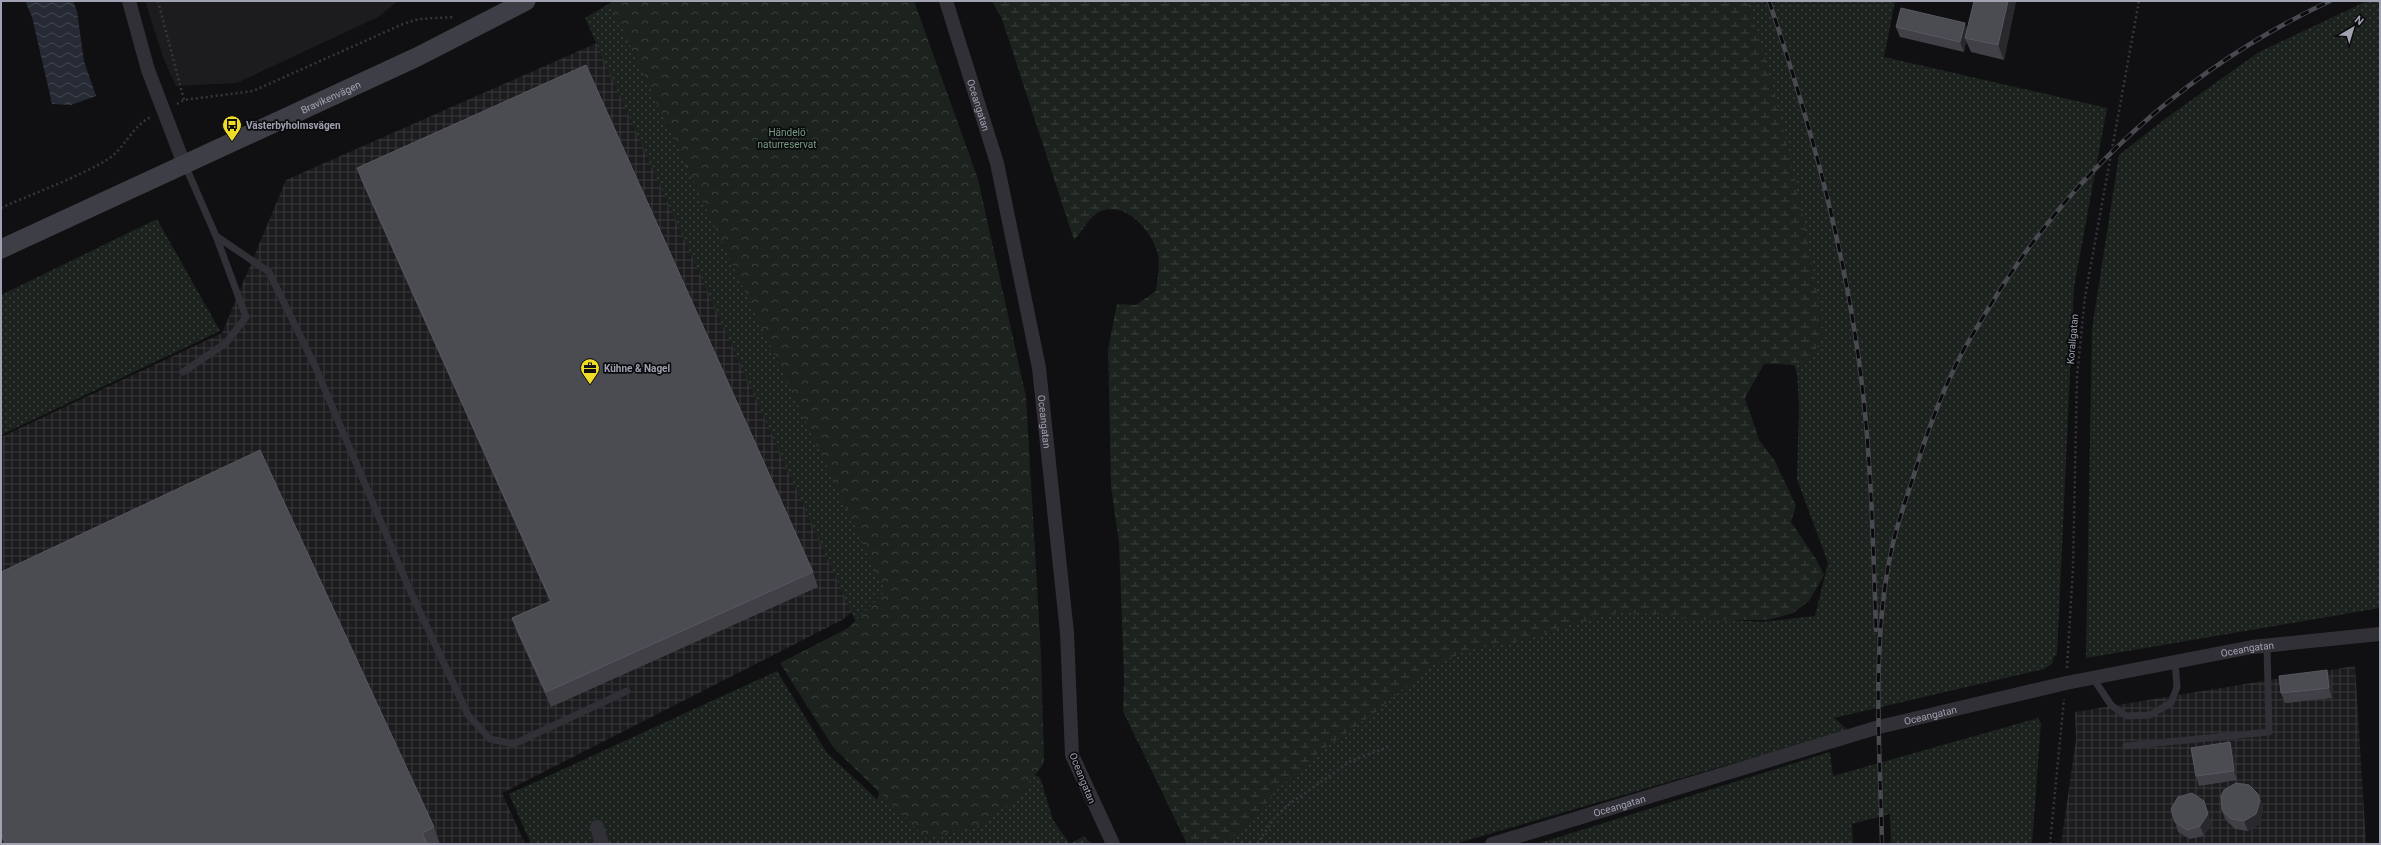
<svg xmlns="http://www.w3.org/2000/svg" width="2381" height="845" font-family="Roboto,sans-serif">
  <defs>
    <pattern id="industrial-grid" width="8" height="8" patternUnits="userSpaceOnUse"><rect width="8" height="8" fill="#1c1b1e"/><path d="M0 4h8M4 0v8" fill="none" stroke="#3a393c"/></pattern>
    <pattern id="grass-dots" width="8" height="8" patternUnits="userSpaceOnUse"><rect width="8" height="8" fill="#1c231e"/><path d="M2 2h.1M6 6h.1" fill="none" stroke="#3a403c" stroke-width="1.8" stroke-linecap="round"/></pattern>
    <pattern id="forest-crowns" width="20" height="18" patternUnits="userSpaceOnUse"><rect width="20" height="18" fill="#1c231e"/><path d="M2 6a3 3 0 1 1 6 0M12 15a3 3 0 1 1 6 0" fill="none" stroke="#3a403c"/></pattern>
    <pattern id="wetland-marsh" width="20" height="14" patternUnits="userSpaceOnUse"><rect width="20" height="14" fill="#1c231e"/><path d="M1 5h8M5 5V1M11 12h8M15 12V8" fill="none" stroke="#3a403c"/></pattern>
    <pattern id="water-waves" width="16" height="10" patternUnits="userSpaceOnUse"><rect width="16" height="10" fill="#262a34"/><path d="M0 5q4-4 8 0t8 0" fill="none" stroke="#42464f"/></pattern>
  </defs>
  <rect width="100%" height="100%" fill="#100f11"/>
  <!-- built -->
  <path fill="#1c1b1e" d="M 145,1 L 398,1 L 378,17 L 237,83 L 176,86 L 164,60 Z"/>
  <!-- industrial -->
  <path fill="url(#industrial-grid)" d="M 613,36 L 874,595 L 842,620 L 502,793 L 525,844 L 1,844 L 1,437 L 222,333 L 286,180 Z
    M 2355,666 L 2366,844 L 2061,844 L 2076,739 L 2075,712 Z"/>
  <!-- grass -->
  <path fill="url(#grass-dots)" d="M 614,1 L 1011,767 L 1040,777 L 1053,820 L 1070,844 L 1084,836 L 1091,844 L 531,844 L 509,794 L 777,671 L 827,753 L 878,800 L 889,696 L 585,18 Z
    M 1675,1 L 1895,1 L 1884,57 L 2107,108 L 2074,287 L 2057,654 L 2053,658 L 2053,663 L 2044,669 L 1834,718 L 1848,730 L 1454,844 L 1194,844 L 1389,688 L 1467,644 L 1620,605 L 1713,619 L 1762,622 L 1815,616 L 1828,563 L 1797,479 L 1799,405 L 1797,373 L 1782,335 Z
    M 2367,1 L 2380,1 L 2380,608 L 2086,658 L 2092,329 L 2119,155 L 2169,116 L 2259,52 Z
    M 157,219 L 220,331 L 1,435 L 1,295 Z
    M 2038,718 L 2041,723 L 2032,844 L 1891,844 L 1890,814 L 1852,824 L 1853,844 L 1537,844 L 1830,752 L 1833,776 Z"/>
  <!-- forest -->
  <path fill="url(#forest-crowns)" d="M 609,1 L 914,1 L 978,179 L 1026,397 L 1041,654 L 1044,763 L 1018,798 L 978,826 L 926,838 L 833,747 L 780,663 L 848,628 L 885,591 Z"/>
  <!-- wetland -->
  <path fill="url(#wetland-marsh)" d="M 992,1 L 1747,1 C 1784,110 1805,224 1825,337 C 1817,346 1806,366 1793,365 C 1782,365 1776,363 1764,364 L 1745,398 L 1759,440 L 1775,461 L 1796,506 L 1791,522 L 1816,559 L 1824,575 L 1809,601 L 1793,613 L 1768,620 L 1692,620 L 1662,614 L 1616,613 L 1565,626 L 1520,641 L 1470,650 L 1432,665 L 1372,715 L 1322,750 L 1278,789 L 1247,825 L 1233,837 L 1223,844 L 1187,844 L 1123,711 L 1124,678 L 1119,542 L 1111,487 L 1108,349 L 1117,304 L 1136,305 L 1156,291 C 1157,279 1161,263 1157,251 C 1150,230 1127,202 1101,211 C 1089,216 1083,231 1074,240 L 1002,19 Z"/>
  <!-- water -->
  <path fill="url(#water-waves)" d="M 25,1 L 73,1 L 77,11 L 84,61 L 96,96 L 71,105 L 52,104 L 32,17 Z"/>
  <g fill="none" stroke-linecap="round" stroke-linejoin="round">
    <!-- path -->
    <path stroke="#36373d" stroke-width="2.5" stroke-dasharray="2 3" stroke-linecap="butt" d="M 158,1 L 184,100
      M 177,104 L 184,100 L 253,91 L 403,24 L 419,19 L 455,17
      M 1,208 C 34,193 74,179 105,161 C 125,150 131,126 151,117
      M 2067,668 L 2073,568 L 2077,376 L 2085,297 L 2139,1
      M 1257,844 L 1275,817 L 1292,802 L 1351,761 L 1388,747
      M 2050,844 L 2064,699"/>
    <!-- lane -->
    <path stroke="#313036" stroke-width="7" d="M 185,165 L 216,236 L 269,272 L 315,366 L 408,586 L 468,715 L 490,739 L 514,744 L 627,691
      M 183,372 L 226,343 L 246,317 L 216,236
      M 2093,678 L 2111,705 L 2126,716 L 2150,715 L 2171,703 L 2177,687 L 2175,662
      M 2126,746 L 2269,732 L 2267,645"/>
    <!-- street -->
    <g stroke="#313036" stroke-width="14">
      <path d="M 129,1 L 148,70 L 184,164"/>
      <path id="s1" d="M 946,1 L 997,163 L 1039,368 L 1067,633 L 1072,755 L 1113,844"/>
      <path d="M 597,827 L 602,844"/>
      <path id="s2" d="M 1492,844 L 1879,727 L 2066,683 L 2252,647 L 2380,634"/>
    </g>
    <!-- secondary -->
    <path stroke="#3e3e46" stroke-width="19" id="s3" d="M 1,249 L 417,57 L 526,1"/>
    <!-- rail casing -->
    <g stroke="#494951" stroke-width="4.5">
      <path id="rail" d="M 1769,1 C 1808,116 1841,233 1858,354 C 1871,445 1873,538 1876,630
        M 1882,844 C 1880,747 1871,648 1891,552 C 1896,527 1905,502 1913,478 C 1924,441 1938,402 1955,367 C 1963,349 1975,331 1985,314 C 2067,176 2185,69 2330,1"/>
    </g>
    <!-- rail -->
    <use href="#rail" stroke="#0b0a0c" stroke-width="3" stroke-dasharray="9" stroke-linecap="butt"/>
  </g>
  <!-- wall -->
  <path fill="#414046" d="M 2016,1 L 2004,60 L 1971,52 L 1966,41 L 1964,52 L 1900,37 L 1896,27 L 1967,30 Z
    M 357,168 L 813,572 L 818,587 L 551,707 L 517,632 L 512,618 L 550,601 L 362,182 Z
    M 1,572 L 434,827 L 440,844 L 4,844 L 1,837 Z
    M 2331,680 L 2332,698 L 2285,703 L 2281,693 Z
    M 2230,742 L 2233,752 L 2237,780 L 2199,786 L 2196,776 Z
    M 2258,794 L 2262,804 L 2263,811 L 2259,824 L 2248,831 L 2235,829 L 2225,819 L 2222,810 Z
    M 2207,810 L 2211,824 L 2204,836 L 2190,839 L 2178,832 L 2175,822 Z"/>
  <!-- shaded-wall -->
  <path fill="#29282c" d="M 2008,1 L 2016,1 L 2004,60 L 1998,45 Z
    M 1965,23 L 1968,33 L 1965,38 L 1966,41 L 1964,52 L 1960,42 Z
    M 2327,670 L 2331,680 L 2332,698 L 2329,688 Z
    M 2230,742 L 2233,752 L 2237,780 L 2234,771 Z
    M 2258,794 L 2262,804 L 2263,811 L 2259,824 L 2248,831 L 2244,821 Z
    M 2204,801 L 2207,810 L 2211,824 L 2204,836 L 2200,826 Z"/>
  <!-- building -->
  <path fill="#4b4b52" stroke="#595861" d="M 1974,1 L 2008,1 L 1998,45 L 1965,38 Z
    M 1901,8 L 1965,23 L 1960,42 L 1896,27 Z
    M 586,65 L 813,572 L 546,692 L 512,618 L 551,601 L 357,168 Z
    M 260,450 L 434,827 L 422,833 L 427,844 L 6,844 L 1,833 L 1,572 Z
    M 2327,670 L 2329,688 L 2281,693 L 2279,676 Z
    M 2230,742 L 2234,771 L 2196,776 L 2191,748 Z
    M 2236,783 L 2249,785 L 2258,794 L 2260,801 L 2256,814 L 2244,821 L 2231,819 L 2222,810 L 2221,796 L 2224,790 Z
    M 2192,793 L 2204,801 L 2208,814 L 2200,826 L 2187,830 L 2175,822 L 2171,809 L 2178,797 Z"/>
  <!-- icons -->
  <defs>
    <g id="bus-pin" transform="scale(1)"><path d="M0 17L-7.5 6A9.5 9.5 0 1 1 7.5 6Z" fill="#efdc29" stroke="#0b0a0c"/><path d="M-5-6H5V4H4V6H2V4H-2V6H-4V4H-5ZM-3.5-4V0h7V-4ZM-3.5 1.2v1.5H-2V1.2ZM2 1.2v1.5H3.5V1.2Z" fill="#111"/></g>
    <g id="office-pin" transform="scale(1)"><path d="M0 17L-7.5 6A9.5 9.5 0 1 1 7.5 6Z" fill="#efdc29" stroke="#0b0a0c"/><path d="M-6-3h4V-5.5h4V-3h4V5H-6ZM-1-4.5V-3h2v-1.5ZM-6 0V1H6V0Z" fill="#111"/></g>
  </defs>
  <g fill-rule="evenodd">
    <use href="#bus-pin" x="232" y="125"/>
    <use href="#office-pin" x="590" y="368"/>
  </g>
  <g text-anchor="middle" stroke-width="3.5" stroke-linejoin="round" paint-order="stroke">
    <!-- street labels -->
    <g font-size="10" fill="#a0a2b2" stroke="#0b0a0c">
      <text dy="4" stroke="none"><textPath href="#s3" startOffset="363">Bravikenvägen</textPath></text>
      <text dy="4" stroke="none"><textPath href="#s1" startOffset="109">Oceangatan</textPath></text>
      <text transform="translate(2072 339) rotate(-85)" y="4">Korallgatan</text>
      <text dy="4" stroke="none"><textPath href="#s1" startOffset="433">Oceangatan</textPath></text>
      <text dy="4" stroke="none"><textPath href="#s2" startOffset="781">Oceangatan</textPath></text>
      <text dy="4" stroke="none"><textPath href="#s2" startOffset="457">Oceangatan</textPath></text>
      <text transform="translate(1083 778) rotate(68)" y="4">Oceangatan</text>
      <text dy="4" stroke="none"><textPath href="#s2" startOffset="133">Oceangatan</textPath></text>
    </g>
    <!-- poi labels -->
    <g font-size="10" font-weight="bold" fill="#a0a2b2" stroke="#0b0a0c" text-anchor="start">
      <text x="246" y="129">Västerbyholmsvägen</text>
      <text x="604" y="372">Kühne &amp; Nagel</text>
    </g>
    <!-- park labels -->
    <g font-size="10" fill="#779d83" stroke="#0b0a0c">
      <text x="787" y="136">Händelö<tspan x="787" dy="12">naturreservat</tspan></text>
    </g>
  </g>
  <!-- border -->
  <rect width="2381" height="845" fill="none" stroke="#a0a2b2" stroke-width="4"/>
  <!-- north arrow -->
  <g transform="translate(2353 28) rotate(38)" stroke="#0b0a0c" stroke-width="3" paint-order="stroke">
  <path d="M0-3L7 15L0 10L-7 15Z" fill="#a0a2b2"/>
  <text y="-6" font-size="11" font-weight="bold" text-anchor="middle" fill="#a0a2b2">N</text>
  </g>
</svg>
